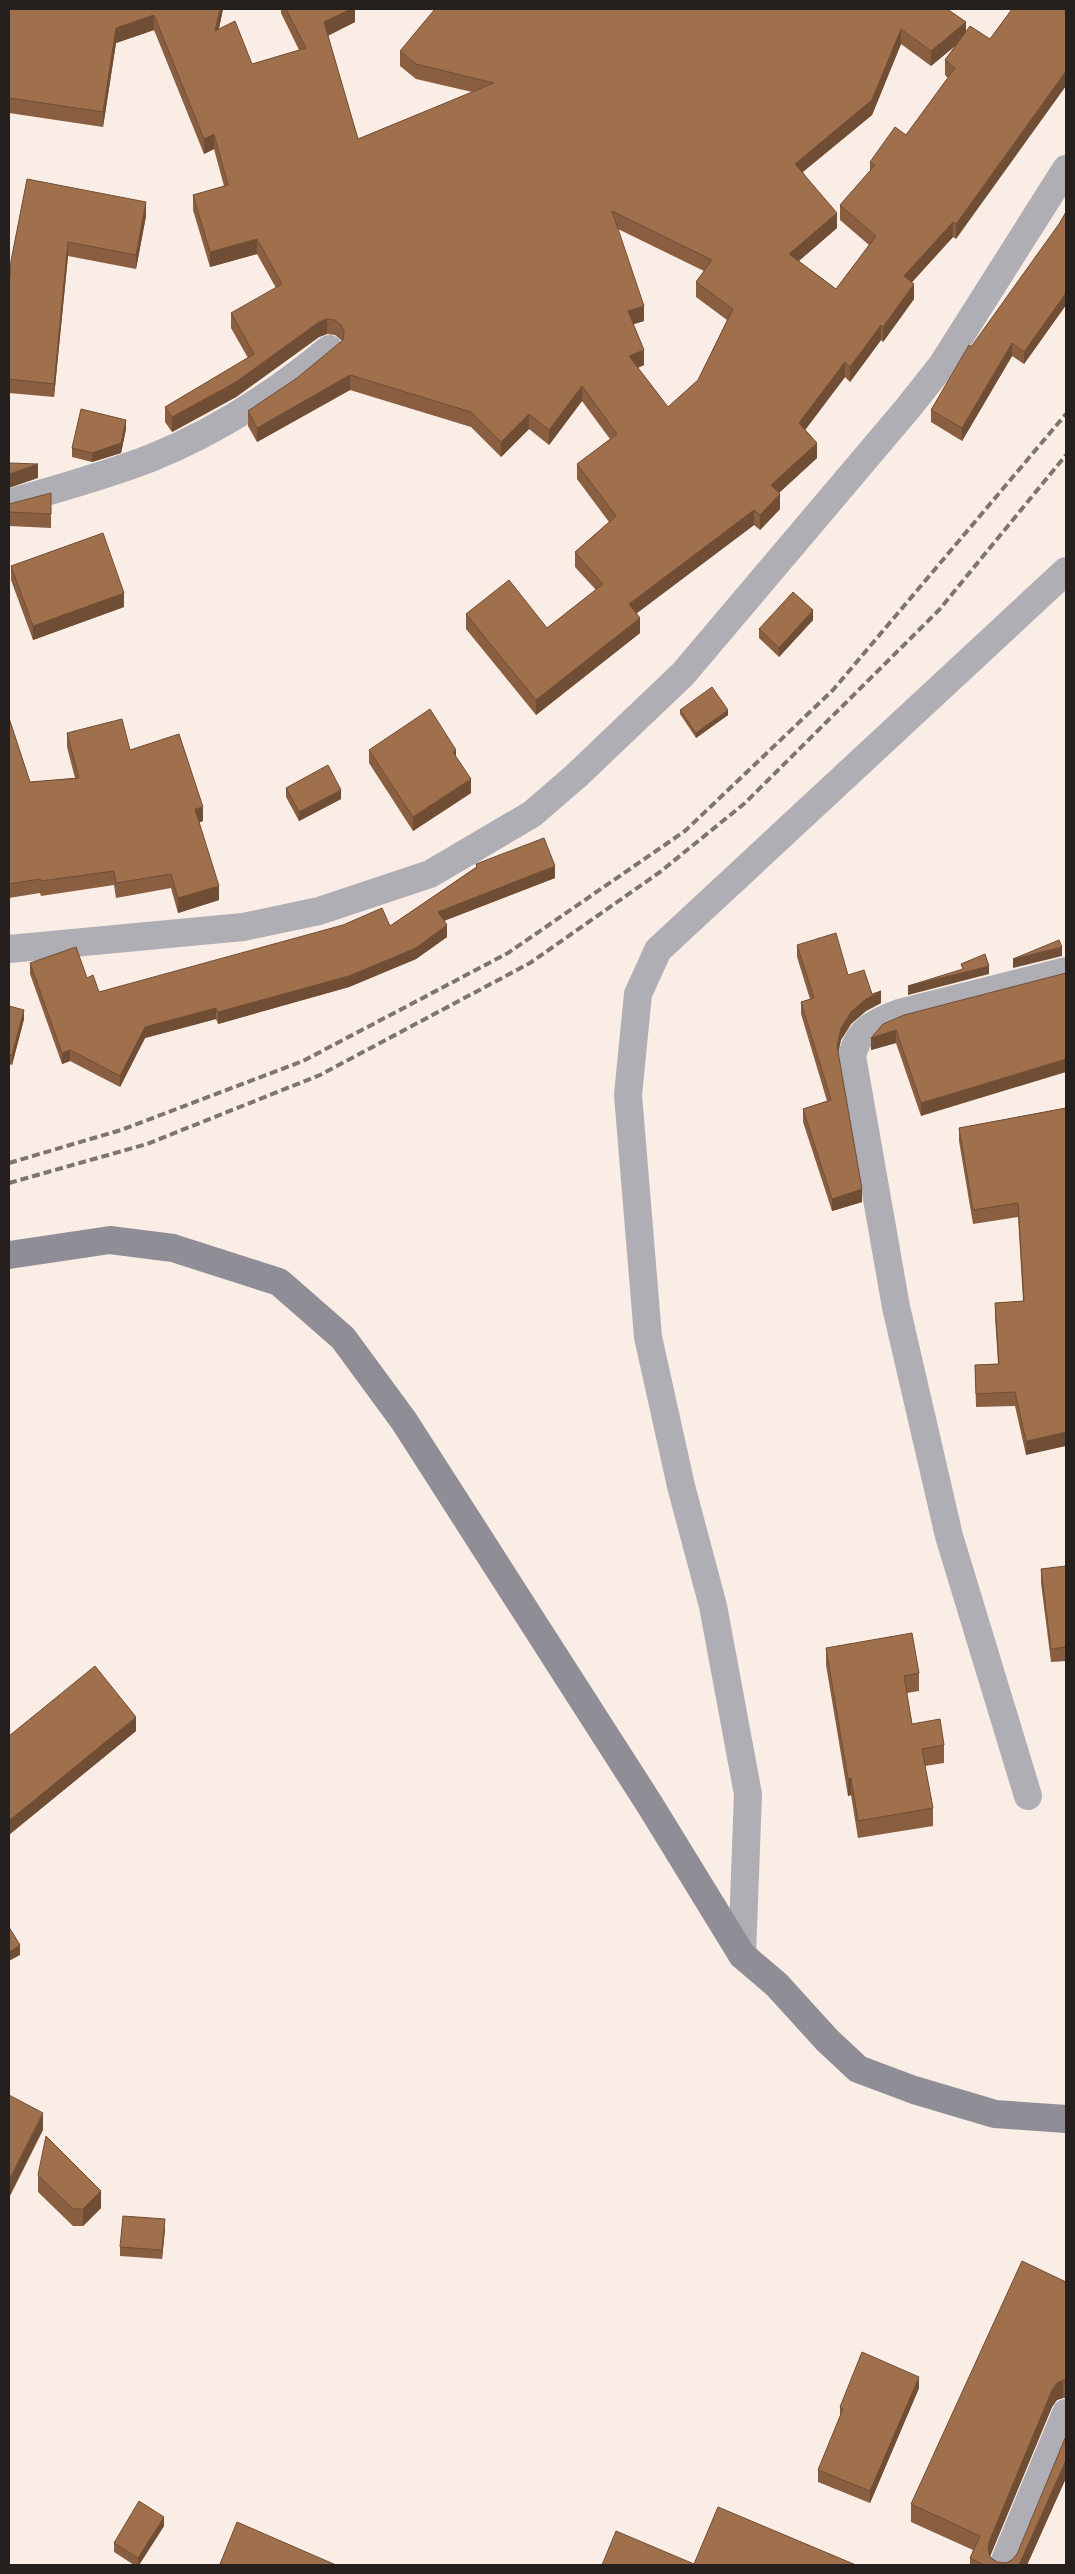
<svg xmlns="http://www.w3.org/2000/svg" width="1075" height="2574" font-family="Bitter,serif">
  <rect width="100%" height="100%" fill="#faede5"/>
  <g fill="none" stroke-linecap="round" stroke-linejoin="round">
    <!-- minor -->
    <path stroke="#afaeb4" stroke-width="28" d="M 9,503 C 56,489 105,476 151,458 C 216,432 276,393 329,349
      M 9,949 L 243,927 L 319,911 L 430,874 L 532,814 L 576,776 L 683,674 L 908,408 L 942,365 L 1066,169
      M 1028,1796 L 949,1536 L 896,1307 L 852,1056 C 858,1030 875,1022 899,1013 L 1066,971
      M 742,1955 L 748,1794 L 713,1606 L 681,1486 L 648,1337 L 628,1095 L 638,994 L 658,950 L 1066,571
      M 1003,2565 L 1066,2413"/>
    <!-- secondary -->
    <path stroke="#8f8e96" stroke-width="28" d="M 9,1255 L 110,1240 L 173,1248 L 279,1282 L 343,1338 L 404,1421 L 650,1805 L 742,1955 L 777,1985 L 827,2040 L 858,2069 L 914,2090 L 995,2114 L 1066,2119"/>
    <!-- rail -->
    <path stroke="#7d7570" stroke-width="4" stroke-dasharray="8 4" stroke-linecap="butt" d="M 9,1163 L 121,1130 L 303,1061 L 508,953 L 685,831 L 833,690 L 1066,414
      M 9,1183 L 147,1144 L 320,1075 L 530,963 L 660,872 L 745,803 L 939,610 L 1066,455"/>
  </g>
  <!-- wall -->
  <path fill="#8a5f41" fill-rule="evenodd" d="M 9,9 L 223,9 L 219,29 L 252,64 L 299,50 L 281,13 L 281,9 L 355,9 L 355,22 L 328,36 L 358,139 L 472,92 L 416,79 L 400,66 L 400,51 L 949,10 L 966,22 L 956,239 L 953,237 L 912,282 L 914,299 L 883,342 L 881,340 L 850,382 L 845,377 L 805,430 L 817,458 L 779,493 L 780,509 L 760,530 L 754,525 L 637,613 L 640,633 L 536,715 L 466,629 L 466,614 L 547,628 L 596,590 L 575,567 L 575,552 L 609,522 L 577,479 L 577,464 L 610,439 L 582,401 L 549,445 L 529,429 L 501,457 L 471,427 L 350,390 L 257,442 L 248,426 L 248,411 L 297,378 L 342,341 L 341,340 L 335,335 L 327,334 L 319,337 L 236,397 L 172,432 L 165,422 L 165,407 L 248,358 L 231,328 L 231,313 L 276,288 L 257,254 L 210,267 L 193,210 L 193,195 L 224,186 L 214,149 L 204,154 L 154,30 L 116,43 L 103,127 L 9,113 ZM 901,44 L 931,66 L 956,45 L 945,60 L 945,75 L 948,78 L 906,135 L 870,162 L 870,171 L 840,205 L 840,220 L 869,245 L 836,289 L 799,261 L 837,228 L 803,172 L 872,115 ZM 618,229 L 704,271 L 696,282 L 696,297 L 727,320 L 698,380 L 668,407 L 638,368 L 644,365 L 633,324 L 644,321 Z
    M 1066,212 L 1066,305 L 1024,364 L 1012,356 L 962,441 L 931,422 L 931,410 L 971,347 L 1059,224 Z
    M 146,216 L 136,269 L 68,256 L 54,397 L 9,393 L 9,287 L 11,261 Z
    M 126,429 L 121,453 L 92,462 L 72,457 L 72,448 Z
    M 9,504 L 51,507 L 51,528 L 9,526 Z
    M 11,566 L 124,607 L 33,640 L 11,580 Z
    M 813,620 L 779,657 L 759,638 L 759,629 Z
    M 680,710 L 728,715 L 696,738 L 680,714 Z
    M 9,718 L 30,782 L 75,778 L 67,747 L 67,733 L 130,750 L 203,821 L 199,822 L 219,900 L 178,913 L 171,888 L 116,898 L 114,885 L 41,896 L 40,893 L 9,898 Z
    M 369,750 L 456,757 L 471,793 L 413,831 L 369,763 Z
    M 286,788 L 341,799 L 299,821 L 286,797 Z
    M 476,864 L 555,878 L 444,921 L 447,937 L 416,959 L 349,987 L 218,1024 L 216,1019 L 145,1038 L 120,1087 L 70,1061 L 62,1064 L 30,974 L 30,963 L 87,978 L 99,992 L 390,926 L 476,867 Z
    M 797,945 L 848,975 L 881,1003 L 866,1011 L 851,1024 L 841,1040 L 838,1053 L 862,1202 L 832,1211 L 803,1122 L 803,1109 L 827,1101 L 801,1014 L 801,1002 L 810,999 L 797,957 Z
    M 1066,973 L 921,1116 L 896,1043 L 871,1050 L 871,1038 Z
    M 9,1006 L 24,1019 L 12,1065 L 9,1064 Z
    M 1066,1108 L 1026,1455 L 1015,1406 L 976,1407 L 975,1365 L 998,1364 L 995,1317 L 995,1303 L 1023,1301 L 1018,1217 L 973,1224 L 959,1141 L 959,1128 Z
    M 1066,1566 L 1066,1661 L 1051,1662 L 1041,1583 L 1041,1569 Z
    M 826,1648 L 919,1673 L 919,1691 L 907,1693 L 912,1724 L 944,1745 L 944,1763 L 925,1766 L 933,1808 L 933,1826 L 858,1838 L 851,1795 L 848,1796 L 826,1665 Z
    M 136,1731 L 10,1834 L 9,1833 L 9,1736 Z
    M 38,2175 L 101,2208 L 83,2226 L 73,2226 L 38,2192 Z
    M 165,2229 L 162,2259 L 120,2256 L 120,2247 Z
    M 1066,2282 L 1066,2398 L 1063,2398 L 1057,2400 L 1052,2407 L 990,2556 L 990,2557 L 997,2562 L 1006,2563 L 1012,2560 L 1017,2554 L 1066,2478 L 1027,2565 L 970,2565 L 970,2558 L 973,2550 L 911,2522 L 911,2504 Z
    M 919,2388 L 870,2503 L 818,2482 L 818,2470 L 840,2416 L 840,2407 Z
    M 164,2526 L 139,2565 L 134,2565 L 114,2552 L 114,2543 Z"/>
  <!-- shaded-wall -->
  <path fill="#704e35" d="M 220,9 L 223,9 L 215,46 L 215,31 Z
    M 351,9 L 355,9 L 355,22 L 324,37 L 324,22 Z
    M 154,15 L 154,30 L 116,43 L 103,127 L 103,112 L 116,28 Z
    M 966,22 L 966,37 L 931,66 L 931,51 Z
    M 901,29 L 901,44 L 872,115 L 795,178 L 795,164 Z
    M 1066,71 L 1066,86 L 956,239 L 956,224 Z
    M 214,134 L 214,149 L 204,154 L 204,139 Z
    M 146,202 L 146,216 L 136,269 L 136,255 Z
    M 837,213 L 837,228 L 789,269 L 789,254 Z
    M 953,222 L 953,237 L 904,291 L 904,276 Z
    M 257,239 L 257,254 L 210,267 L 210,252 Z
    M 68,242 L 68,256 L 54,397 L 54,384 Z
    M 914,284 L 914,299 L 883,342 L 883,327 Z
    M 1066,293 L 1066,305 L 1024,364 L 1024,352 Z
    M 644,306 L 644,321 L 628,326 L 628,311 Z
    M 327,319 L 327,334 L 319,337 L 236,397 L 172,432 L 172,417 L 319,322 Z
    M 881,325 L 881,340 L 850,382 L 850,367 Z
    M 1012,343 L 1012,356 L 962,441 L 962,428 Z
    M 644,350 L 644,365 L 629,371 L 629,356 Z
    M 845,362 L 845,377 L 799,438 L 799,423 Z
    M 350,375 L 350,390 L 257,442 L 257,428 Z
    M 582,386 L 582,401 L 549,445 L 549,430 Z
    M 529,414 L 529,429 L 501,457 L 501,442 Z
    M 126,420 L 126,429 L 121,453 L 92,462 L 92,453 Z
    M 817,443 L 817,458 L 771,500 L 771,485 Z
    M 38,464 L 38,478 L 9,488 L 9,474 Z
    M 780,494 L 780,509 L 760,530 L 760,515 Z
    M 754,510 L 754,525 L 629,619 L 629,604 Z
    M 124,593 L 124,607 L 33,640 L 33,626 Z
    M 813,610 L 813,620 L 779,657 L 779,648 Z
    M 640,618 L 640,633 L 536,715 L 536,700 Z
    M 728,710 L 728,715 L 696,738 L 696,733 Z
    M 456,750 L 456,764 L 453,752 Z
    M 471,779 L 471,793 L 413,831 L 413,817 Z
    M 341,790 L 341,799 L 299,821 L 299,812 Z
    M 203,807 L 203,821 L 195,824 L 195,809 Z
    M 555,866 L 555,878 L 438,923 L 438,912 Z
    M 219,886 L 219,900 L 178,913 L 178,898 Z
    M 447,925 L 447,937 L 416,959 L 349,987 L 218,1024 L 218,1012 Z
    M 1062,947 L 1062,956 L 1013,968 L 1013,959 Z
    M 989,966 L 989,974 L 908,995 L 908,986 Z
    M 881,991 L 881,1003 L 866,1011 L 851,1024 L 841,1040 L 837,1058 L 837,1046 L 841,1028 L 851,1012 L 866,999 Z
    M 216,1008 L 216,1019 L 145,1038 L 120,1087 L 120,1076 L 145,1027 Z
    M 24,1010 L 24,1019 L 12,1065 L 12,1055 Z
    M 896,1030 L 896,1043 L 871,1050 L 871,1038 Z
    M 70,1050 L 70,1061 L 62,1064 L 62,1053 Z
    M 1066,1059 L 1066,1072 L 921,1116 L 921,1103 Z
    M 862,1189 L 862,1202 L 832,1211 L 832,1199 Z
    M 1066,1432 L 1066,1446 L 1026,1455 L 1026,1441 Z
    M 136,1717 L 136,1731 L 10,1834 L 10,1820 Z
    M 851,1778 L 851,1795 L 848,1796 L 848,1779 Z
    M 20,1945 L 20,1955 L 9,1961 L 9,1952 Z
    M 43,2113 L 43,2130 L 9,2198 L 9,2180 Z
    M 101,2191 L 101,2208 L 83,2226 L 83,2209 Z
    M 165,2219 L 165,2229 L 162,2259 L 162,2250 Z
    M 919,2377 L 919,2388 L 870,2503 L 870,2491 Z
    M 1063,2380 L 1063,2398 L 1057,2400 L 1052,2407 L 989,2559 L 988,2549 L 989,2542 L 1052,2390 L 1057,2383 Z
    M 1066,2460 L 1066,2478 L 1027,2565 L 1019,2565 Z
    M 164,2517 L 164,2526 L 139,2565 L 138,2565 L 138,2558 Z"/>
  <!-- building -->
  <path fill="#a06f4c" stroke="#704e35" fill-rule="evenodd" d="M 9,9 L 220,9 L 215,31 L 235,21 L 252,64 L 306,48 L 286,9 L 351,9 L 324,22 L 358,139 L 494,83 L 416,64 L 400,51 L 435,9 L 947,9 L 966,22 L 931,51 L 901,29 L 872,100 L 795,164 L 837,213 L 789,254 L 836,289 L 876,236 L 840,205 L 875,165 L 870,162 L 895,127 L 906,135 L 955,68 L 945,60 L 970,26 L 990,39 L 1012,9 L 1066,9 L 1066,71 L 956,224 L 953,222 L 904,276 L 914,284 L 883,327 L 881,325 L 850,367 L 845,362 L 799,423 L 817,443 L 771,485 L 780,494 L 760,515 L 754,510 L 629,604 L 640,618 L 536,700 L 466,614 L 509,580 L 547,628 L 603,584 L 575,552 L 616,516 L 577,464 L 617,434 L 582,386 L 549,430 L 529,414 L 501,442 L 471,412 L 350,375 L 257,428 L 248,411 L 297,378 L 343,340 L 344,332 L 341,325 L 335,320 L 327,319 L 319,322 L 236,382 L 172,417 L 165,407 L 254,354 L 231,313 L 282,284 L 257,239 L 210,252 L 193,195 L 228,185 L 214,134 L 204,139 L 154,15 L 116,28 L 103,112 L 9,98 ZM 612,211 L 712,260 L 696,282 L 733,309 L 698,380 L 668,407 L 629,356 L 644,350 L 628,311 L 644,306 Z
    M 27,179 L 146,202 L 136,255 L 68,242 L 54,384 L 9,379 L 9,287 L 11,261 Z
    M 1066,212 L 1066,293 L 1024,352 L 1012,343 L 962,428 L 931,410 L 969,345 L 971,347 L 1059,224 Z
    M 81,409 L 126,420 L 121,443 L 92,453 L 72,448 Z
    M 9,463 L 38,464 L 9,474 Z
    M 51,493 L 51,514 L 9,512 L 9,504 Z
    M 103,533 L 124,593 L 33,626 L 11,566 Z
    M 793,592 L 813,610 L 779,648 L 759,629 Z
    M 712,687 L 728,710 L 696,733 L 680,710 Z
    M 430,709 L 456,750 L 453,752 L 471,779 L 413,817 L 369,750 Z
    M 9,718 L 30,782 L 79,778 L 67,733 L 122,719 L 130,750 L 179,734 L 203,807 L 195,809 L 219,886 L 178,898 L 171,874 L 116,883 L 114,871 L 41,881 L 40,879 L 9,884 Z
    M 328,765 L 341,790 L 299,812 L 286,788 Z
    M 544,838 L 555,866 L 438,912 L 447,925 L 416,948 L 349,976 L 218,1012 L 216,1008 L 145,1027 L 120,1076 L 70,1050 L 62,1053 L 30,963 L 76,947 L 87,978 L 93,975 L 99,992 L 343,925 L 382,908 L 390,926 L 477,867 L 476,864 Z
    M 836,933 L 848,975 L 864,970 L 872,994 L 881,991 L 866,999 L 851,1012 L 841,1028 L 837,1046 L 862,1189 L 832,1199 L 803,1109 L 831,1100 L 801,1002 L 814,998 L 797,945 Z
    M 1059,940 L 1062,947 L 1013,959 Z
    M 985,954 L 989,966 L 908,986 L 963,969 L 961,964 Z
    M 1066,973 L 1066,1059 L 921,1103 L 896,1030 L 871,1038 L 883,1024 L 904,1015 Z
    M 9,1006 L 24,1010 L 12,1055 L 9,1054 Z
    M 1066,1108 L 1066,1432 L 1026,1441 L 1015,1392 L 976,1394 L 975,1365 L 999,1364 L 995,1303 L 1024,1301 L 1018,1203 L 973,1210 L 959,1128 Z
    M 1066,1566 L 1066,1647 L 1051,1649 L 1041,1569 Z
    M 912,1633 L 919,1673 L 904,1676 L 912,1724 L 940,1719 L 944,1745 L 922,1749 L 933,1808 L 858,1821 L 851,1778 L 848,1779 L 826,1648 Z
    M 95,1666 L 136,1717 L 10,1820 L 9,1819 L 9,1736 Z
    M 9,1927 L 20,1945 L 9,1952 Z
    M 9,2095 L 43,2113 L 9,2180 Z
    M 46,2136 L 101,2191 L 83,2209 L 73,2209 L 38,2175 Z
    M 123,2216 L 165,2219 L 162,2250 L 120,2247 Z
    M 1022,2261 L 1066,2282 L 1066,2380 L 1063,2380 L 1057,2383 L 1052,2390 L 989,2542 L 988,2549 L 990,2557 L 997,2562 L 1006,2563 L 1012,2560 L 1017,2554 L 1066,2436 L 1066,2460 L 1019,2565 L 984,2565 L 970,2558 L 980,2536 L 911,2504 Z
    M 862,2352 L 919,2377 L 870,2491 L 818,2470 L 843,2409 L 840,2407 Z
    M 139,2501 L 164,2517 L 138,2558 L 114,2543 Z
    M 718,2507 L 856,2565 L 602,2565 L 616,2531 L 694,2564 Z
    M 237,2522 L 336,2565 L 223,2565 L 220,2564 Z"/>
  <!-- border -->
  <rect width="1075" height="2574" fill="none" stroke="#25201d" stroke-width="20"/>
</svg>
